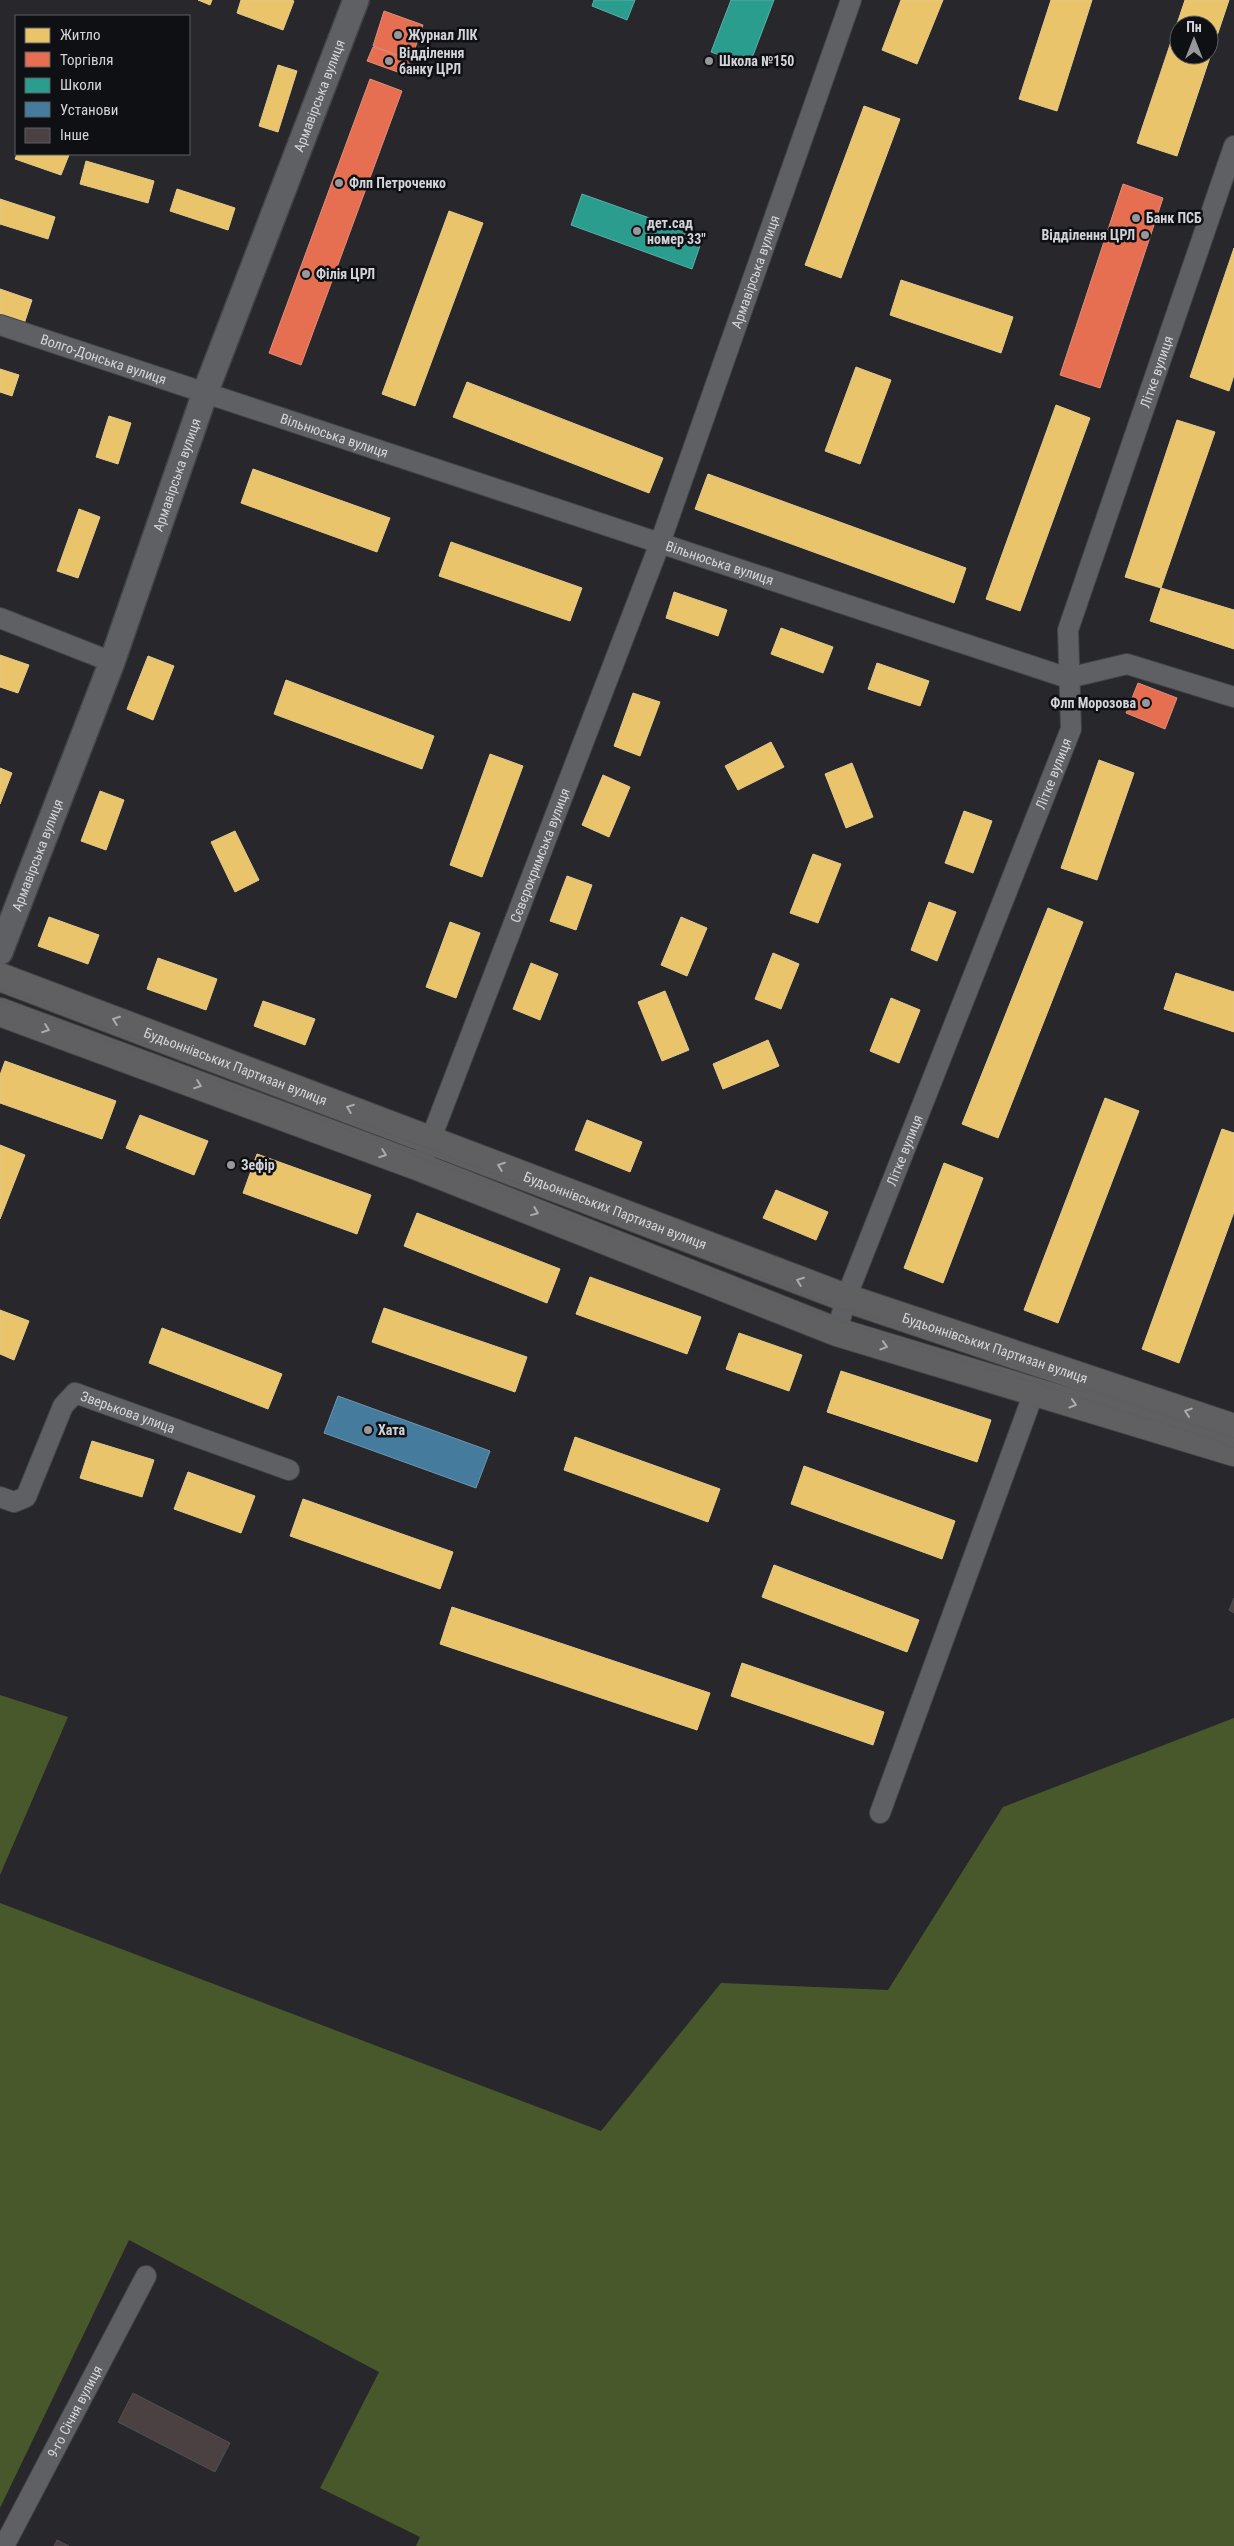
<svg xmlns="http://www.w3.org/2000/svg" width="1234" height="2546" font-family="'Roboto Condensed',sans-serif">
  <rect width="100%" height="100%" fill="#27272c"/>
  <!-- forest -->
  <path fill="#49582b" d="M 0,1695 L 68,1717 L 0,1875 Z
    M 1234,1718 L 1234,2546 L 416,2546 L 420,2537 L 320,2488 L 379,2372 L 129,2240 L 0,2508 L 0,1903 L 601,2131 L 721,1983 L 888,1990 L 1003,1807 Z"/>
  <!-- homes -->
  <path fill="#e9c46a" stroke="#e2c98b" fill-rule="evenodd" d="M 198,0 L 212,0 L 210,5 Z
    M 241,0 L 291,0 L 294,1 L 283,30 L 237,13 Z
    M 901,0 L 943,0 L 917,64 L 882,50 Z
    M 1051,0 L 1092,0 L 1057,111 L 1019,99 Z
    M 1185,0 L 1229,0 L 1177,156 L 1137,143 ZM 1179,25 L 1209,25 L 1209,55 L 1179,55 Z
    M 278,65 L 297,71 L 278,132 L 259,126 Z
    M 864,106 L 900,119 L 841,278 L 805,265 Z
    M 17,154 L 64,154 L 69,155 L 61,175 L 15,159 Z
    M 86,161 L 154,181 L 148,203 L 80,184 Z
    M 177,189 L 235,208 L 228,230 L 170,211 Z
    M 0,199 L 55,217 L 48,239 L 0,224 Z
    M 449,211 L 483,223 L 415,406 L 382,394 Z
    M 1234,248 L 1234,375 L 1229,391 L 1190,377 Z
    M 901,280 L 1013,317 L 1001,353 L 890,315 Z
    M 0,289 L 32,300 L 24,324 L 0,316 Z
    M 856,367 L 891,380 L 860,464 L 825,451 Z
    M 0,369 L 19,375 L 12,396 L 0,392 Z
    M 467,382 L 663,458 L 649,493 L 453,417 Z
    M 1056,405 L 1090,418 L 1020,611 L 986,599 Z
    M 109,416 L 131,423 L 118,464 L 96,457 Z
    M 1177,420 L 1215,432 L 1161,588 L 1125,577 Z
    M 253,469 L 390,518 L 377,552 L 241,503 Z
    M 708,474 L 966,568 L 954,603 L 695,509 Z
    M 79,509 L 100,517 L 78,578 L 57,571 Z
    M 451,542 L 582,588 L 570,621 L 439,576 Z
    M 1161,588 L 1234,610 L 1234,649 L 1150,621 Z
    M 674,592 L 727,610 L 718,636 L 666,618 Z
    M 781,628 L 833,647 L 823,673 L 771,654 Z
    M 0,655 L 29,665 L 18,693 L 0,687 Z
    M 148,656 L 174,666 L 153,720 L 127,709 Z
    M 877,663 L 929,681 L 920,706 L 868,689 Z
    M 286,680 L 434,736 L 422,769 L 274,714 Z
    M 633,693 L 660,702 L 640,756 L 614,746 Z
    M 771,742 L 784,767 L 738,790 L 725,766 Z
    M 490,754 L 523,766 L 482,877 L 450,865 Z
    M 1099,760 L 1134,773 L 1097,880 L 1061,868 Z
    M 852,763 L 873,817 L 846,828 L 825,774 Z
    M 0,768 L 12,773 L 0,804 Z
    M 603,775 L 630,787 L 609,837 L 582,825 Z
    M 100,791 L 124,800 L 106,850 L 81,841 Z
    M 964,811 L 992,821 L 973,873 L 945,863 Z
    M 235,831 L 259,880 L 235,892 L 211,842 Z
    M 813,854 L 841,864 L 818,923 L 790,913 Z
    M 567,876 L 592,885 L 576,930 L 550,921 Z
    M 929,902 L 956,912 L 937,961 L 911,950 Z
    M 1048,908 L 1083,922 L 998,1138 L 962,1124 Z
    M 49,917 L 99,935 L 88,964 L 38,946 Z
    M 681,917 L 707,928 L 687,976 L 661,965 Z
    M 450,922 L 480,933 L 456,998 L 426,987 Z
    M 773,953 L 799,964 L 781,1009 L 755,999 Z
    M 158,958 L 217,979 L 206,1010 L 147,989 Z
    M 531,963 L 558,974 L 540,1020 L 513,1009 Z
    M 1176,973 L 1234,992 L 1234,1032 L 1164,1009 Z
    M 665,991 L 689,1050 L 662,1061 L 638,1002 Z
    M 891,998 L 920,1010 L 899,1063 L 870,1051 Z
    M 263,1001 L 315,1019 L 305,1045 L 254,1026 Z
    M 768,1040 L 779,1066 L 723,1089 L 713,1064 Z
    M 5,1061 L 116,1101 L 102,1139 L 0,1103 L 0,1075 Z
    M 1105,1098 L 1139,1111 L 1058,1323 L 1024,1310 Z
    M 140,1115 L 208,1141 L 194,1175 L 126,1148 Z
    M 587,1120 L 642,1142 L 630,1172 L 575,1150 Z
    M 1222,1129 L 1234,1133 L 1234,1212 L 1179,1363 L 1142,1349 Z
    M 0,1145 L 25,1155 L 0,1219 Z
    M 257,1154 L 371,1195 L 357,1234 L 243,1193 Z
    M 944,1163 L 983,1178 L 943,1283 L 904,1268 Z
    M 776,1190 L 828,1212 L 816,1240 L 763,1218 Z
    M 417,1213 L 560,1269 L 547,1303 L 404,1246 Z
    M 590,1277 L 701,1317 L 687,1354 L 576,1314 Z
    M 384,1308 L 527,1357 L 515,1392 L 372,1342 Z
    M 0,1310 L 29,1321 L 14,1360 L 0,1354 Z
    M 162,1328 L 282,1374 L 268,1409 L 149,1363 Z
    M 739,1333 L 802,1355 L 789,1391 L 726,1369 Z
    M 841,1371 L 991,1420 L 977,1462 L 827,1412 Z
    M 575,1437 L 720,1489 L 708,1522 L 564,1470 Z
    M 92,1441 L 154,1460 L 142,1497 L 80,1478 Z
    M 804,1466 L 955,1521 L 942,1559 L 791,1504 Z
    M 188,1472 L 255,1496 L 241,1533 L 174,1509 Z
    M 303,1499 L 453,1552 L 440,1589 L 290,1536 Z
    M 774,1565 L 919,1620 L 907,1652 L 762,1597 Z
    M 452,1607 L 710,1693 L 697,1730 L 440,1644 Z
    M 742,1663 L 884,1712 L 873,1745 L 731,1696 Z"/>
  <!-- shops -->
  <path fill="#e76f51" stroke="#e18d7a" d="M 384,11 L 423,25 L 411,60 L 373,46 Z
    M 373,47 L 411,60 L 406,75 L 367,61 Z
    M 370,79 L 402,91 L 301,365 L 269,353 Z
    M 1123,184 L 1163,198 L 1100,388 L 1060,375 Z
    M 1138,683 L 1177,698 L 1165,729 L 1126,713 Z"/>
  <!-- schools -->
  <path fill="#2a9d8f" stroke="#5daea5" d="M 594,0 L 635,0 L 627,20 L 592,6 Z
    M 731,0 L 774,0 L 749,66 L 711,52 Z
    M 582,194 L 703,237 L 692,269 L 571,225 Z"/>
  <!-- public -->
  <path fill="#457b9d" stroke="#7096af" d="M 338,1396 L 490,1451 L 476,1488 L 324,1433 Z"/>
  <!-- building -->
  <path fill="#4b4143" stroke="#504e50" d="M 1234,1598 L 1234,1613 L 1229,1610 Z
    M 133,2393 L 230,2443 L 215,2472 L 118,2422 Z
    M 57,2540 L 69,2546 L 54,2546 Z"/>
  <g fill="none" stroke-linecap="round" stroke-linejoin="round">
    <!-- minor casing -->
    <g stroke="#434447" stroke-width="22">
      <g id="minor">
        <path id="s1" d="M 0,325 L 1068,678 L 1127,664 L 1234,697"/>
        <path d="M 0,618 L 112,662"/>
        <path id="s2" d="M 420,1167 L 660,543 L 851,0"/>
        <path id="s3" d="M 837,1332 L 846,1298 L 1071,729 L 1068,630 L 1234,146"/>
        <path id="s4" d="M 0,1497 L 14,1502 L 26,1497 L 63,1406 L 75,1393 L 289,1470"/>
        <path d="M 880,1813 L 1034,1392"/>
        <path id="s5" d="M 4,2546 L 146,2276"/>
      </g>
    </g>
    <!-- tertiary casing -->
    <g stroke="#434447" stroke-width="28">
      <g id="tertiary">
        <path id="s6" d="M 0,952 L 112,662 L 205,393 L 356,0"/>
      </g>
    </g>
    <!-- secondary casing -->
    <g stroke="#434447" stroke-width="30">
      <g id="secondary">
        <path id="s7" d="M 0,977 L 846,1298 L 1234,1428"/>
        <path d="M 0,1012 L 420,1167 L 837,1332 L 1234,1452"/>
      </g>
    </g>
    <!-- minor -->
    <use href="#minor" stroke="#5f6063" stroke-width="20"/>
    <!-- tertiary -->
    <use href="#tertiary" stroke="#5f6063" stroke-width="25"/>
    <!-- secondary -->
    <use href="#secondary" stroke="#605f61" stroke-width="28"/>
    <!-- tram -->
    <path stroke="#5e5e62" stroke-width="1" d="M 0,989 L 427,1148 L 843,1309 L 1234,1438
      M 0,1000 L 423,1158 L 840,1321 L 1215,1440 L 1234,1448"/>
  </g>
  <!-- one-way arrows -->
  <defs><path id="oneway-chevron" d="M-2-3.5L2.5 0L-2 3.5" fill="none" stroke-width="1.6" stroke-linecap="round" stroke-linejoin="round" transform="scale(1.25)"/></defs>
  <g stroke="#ababaf">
    <use href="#oneway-chevron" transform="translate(116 1020) rotate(-159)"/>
    <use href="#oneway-chevron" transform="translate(46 1029) rotate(20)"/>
    <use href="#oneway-chevron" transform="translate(198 1085) rotate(20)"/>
    <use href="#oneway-chevron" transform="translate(350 1108) rotate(-159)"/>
    <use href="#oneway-chevron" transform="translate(383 1154) rotate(20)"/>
    <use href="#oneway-chevron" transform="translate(501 1166) rotate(-159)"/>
    <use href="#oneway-chevron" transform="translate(535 1212) rotate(22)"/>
    <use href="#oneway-chevron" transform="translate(800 1281) rotate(-159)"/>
    <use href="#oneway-chevron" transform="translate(884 1346) rotate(17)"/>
    <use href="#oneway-chevron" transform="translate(1073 1404) rotate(17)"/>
    <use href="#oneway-chevron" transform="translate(1188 1412) rotate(-162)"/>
  </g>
  <!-- markers -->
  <g fill="#97979c" stroke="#0f1013" stroke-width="2">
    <circle cx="398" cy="35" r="5"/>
    <circle cx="389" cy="61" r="5"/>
    <circle cx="709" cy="61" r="5"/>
    <circle cx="339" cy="183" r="5"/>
    <circle cx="1136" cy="218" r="5"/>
    <circle cx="637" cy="231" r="5"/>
    <circle cx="1145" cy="235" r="5"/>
    <circle cx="306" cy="274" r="5"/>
    <circle cx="1146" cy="703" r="5"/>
    <circle cx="231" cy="1165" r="5"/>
    <circle cx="368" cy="1430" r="5"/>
  </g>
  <g text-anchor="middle" stroke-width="5" stroke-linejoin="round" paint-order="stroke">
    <!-- poi labels -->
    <g font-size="14" font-weight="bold" fill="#d3d4d9" stroke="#0f1013" text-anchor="start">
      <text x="408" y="40">Журнал ЛІК</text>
      <text x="399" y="58">Відділення<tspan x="399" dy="16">банку ЦРЛ</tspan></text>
      <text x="719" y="66">Школа №150</text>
      <text x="349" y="188">Флп Петроченко</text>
      <text x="1146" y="223">Банк ПСБ</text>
      <text x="647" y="228">дет.сад<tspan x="647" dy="16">номер 33"</tspan></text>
      <text x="1135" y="240" text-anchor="end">Відділення ЦРЛ</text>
      <text x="316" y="279">Філія ЦРЛ</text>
      <text x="1136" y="708" text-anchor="end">Флп Морозова</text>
      <text x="241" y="1170">Зефір</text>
      <text x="378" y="1435">Хата</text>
    </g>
    <!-- street labels -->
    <g font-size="14" fill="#d3d4d9" stroke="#0f1013">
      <text dy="5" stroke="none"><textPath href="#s6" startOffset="914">Армавірська вулиця</textPath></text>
      <text dy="5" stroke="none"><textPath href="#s2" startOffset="956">Армавірська вулиця</textPath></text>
      <text dy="5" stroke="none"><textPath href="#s1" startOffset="109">Волго-Донська вулиця</textPath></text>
      <text dy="5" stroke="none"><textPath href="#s3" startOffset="1019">Літке вулиця</textPath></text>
      <text dy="5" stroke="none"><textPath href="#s1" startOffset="352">Вільнюська вулиця</textPath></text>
      <text dy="5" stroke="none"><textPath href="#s6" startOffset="509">Армавірська вулиця</textPath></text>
      <text dy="5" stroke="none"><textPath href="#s1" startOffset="758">Вільнюська вулиця</textPath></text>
      <text dy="5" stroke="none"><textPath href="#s3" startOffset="599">Літке вулиця</textPath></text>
      <text dy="5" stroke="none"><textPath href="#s2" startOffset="334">Сєвєрокримська вулиця</textPath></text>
      <text dy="5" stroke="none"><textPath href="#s6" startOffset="104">Армавірська вулиця</textPath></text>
      <text dy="5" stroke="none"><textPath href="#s7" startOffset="252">Будьоннівських Партизан вулиця</textPath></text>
      <text dy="5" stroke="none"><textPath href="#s3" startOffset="194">Літке вулиця</textPath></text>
      <text dy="5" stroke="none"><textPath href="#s7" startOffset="658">Будьоннівських Партизан вулиця</textPath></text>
      <text dy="5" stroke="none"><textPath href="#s7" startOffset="1062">Будьоннівських Партизан вулиця</textPath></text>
      <text dy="5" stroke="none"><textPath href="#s4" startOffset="200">Зверькова улица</textPath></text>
      <text dy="5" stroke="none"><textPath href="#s5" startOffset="152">9-го Січня вулиця</textPath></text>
    </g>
  </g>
  <!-- legend -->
  <rect x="15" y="15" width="175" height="140" fill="#0f1013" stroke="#5d5e62"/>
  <rect x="25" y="28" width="25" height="15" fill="#e9c46a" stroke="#5d5e62"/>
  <text x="60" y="40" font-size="15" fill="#d3d4d9">Житло</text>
  <rect x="25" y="52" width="25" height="15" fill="#e76f51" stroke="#5d5e62"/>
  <text x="60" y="65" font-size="15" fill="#d3d4d9">Торгівля</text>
  <rect x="25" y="78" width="25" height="15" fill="#2a9d8f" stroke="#5d5e62"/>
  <text x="60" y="90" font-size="15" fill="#d3d4d9">Школи</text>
  <rect x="25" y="102" width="25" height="15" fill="#457b9d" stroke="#5d5e62"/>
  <text x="60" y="115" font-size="15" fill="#d3d4d9">Установи</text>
  <rect x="25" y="128" width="25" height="15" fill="#4b4143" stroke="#5d5e62"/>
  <text x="60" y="140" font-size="15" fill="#d3d4d9">Інше</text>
  <!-- north arrow -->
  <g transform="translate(1194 40)"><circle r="24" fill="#0f1013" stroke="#5d5e62"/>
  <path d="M0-4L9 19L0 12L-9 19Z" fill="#97979c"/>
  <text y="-8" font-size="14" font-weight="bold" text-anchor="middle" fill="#d3d4d9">Пн</text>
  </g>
</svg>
